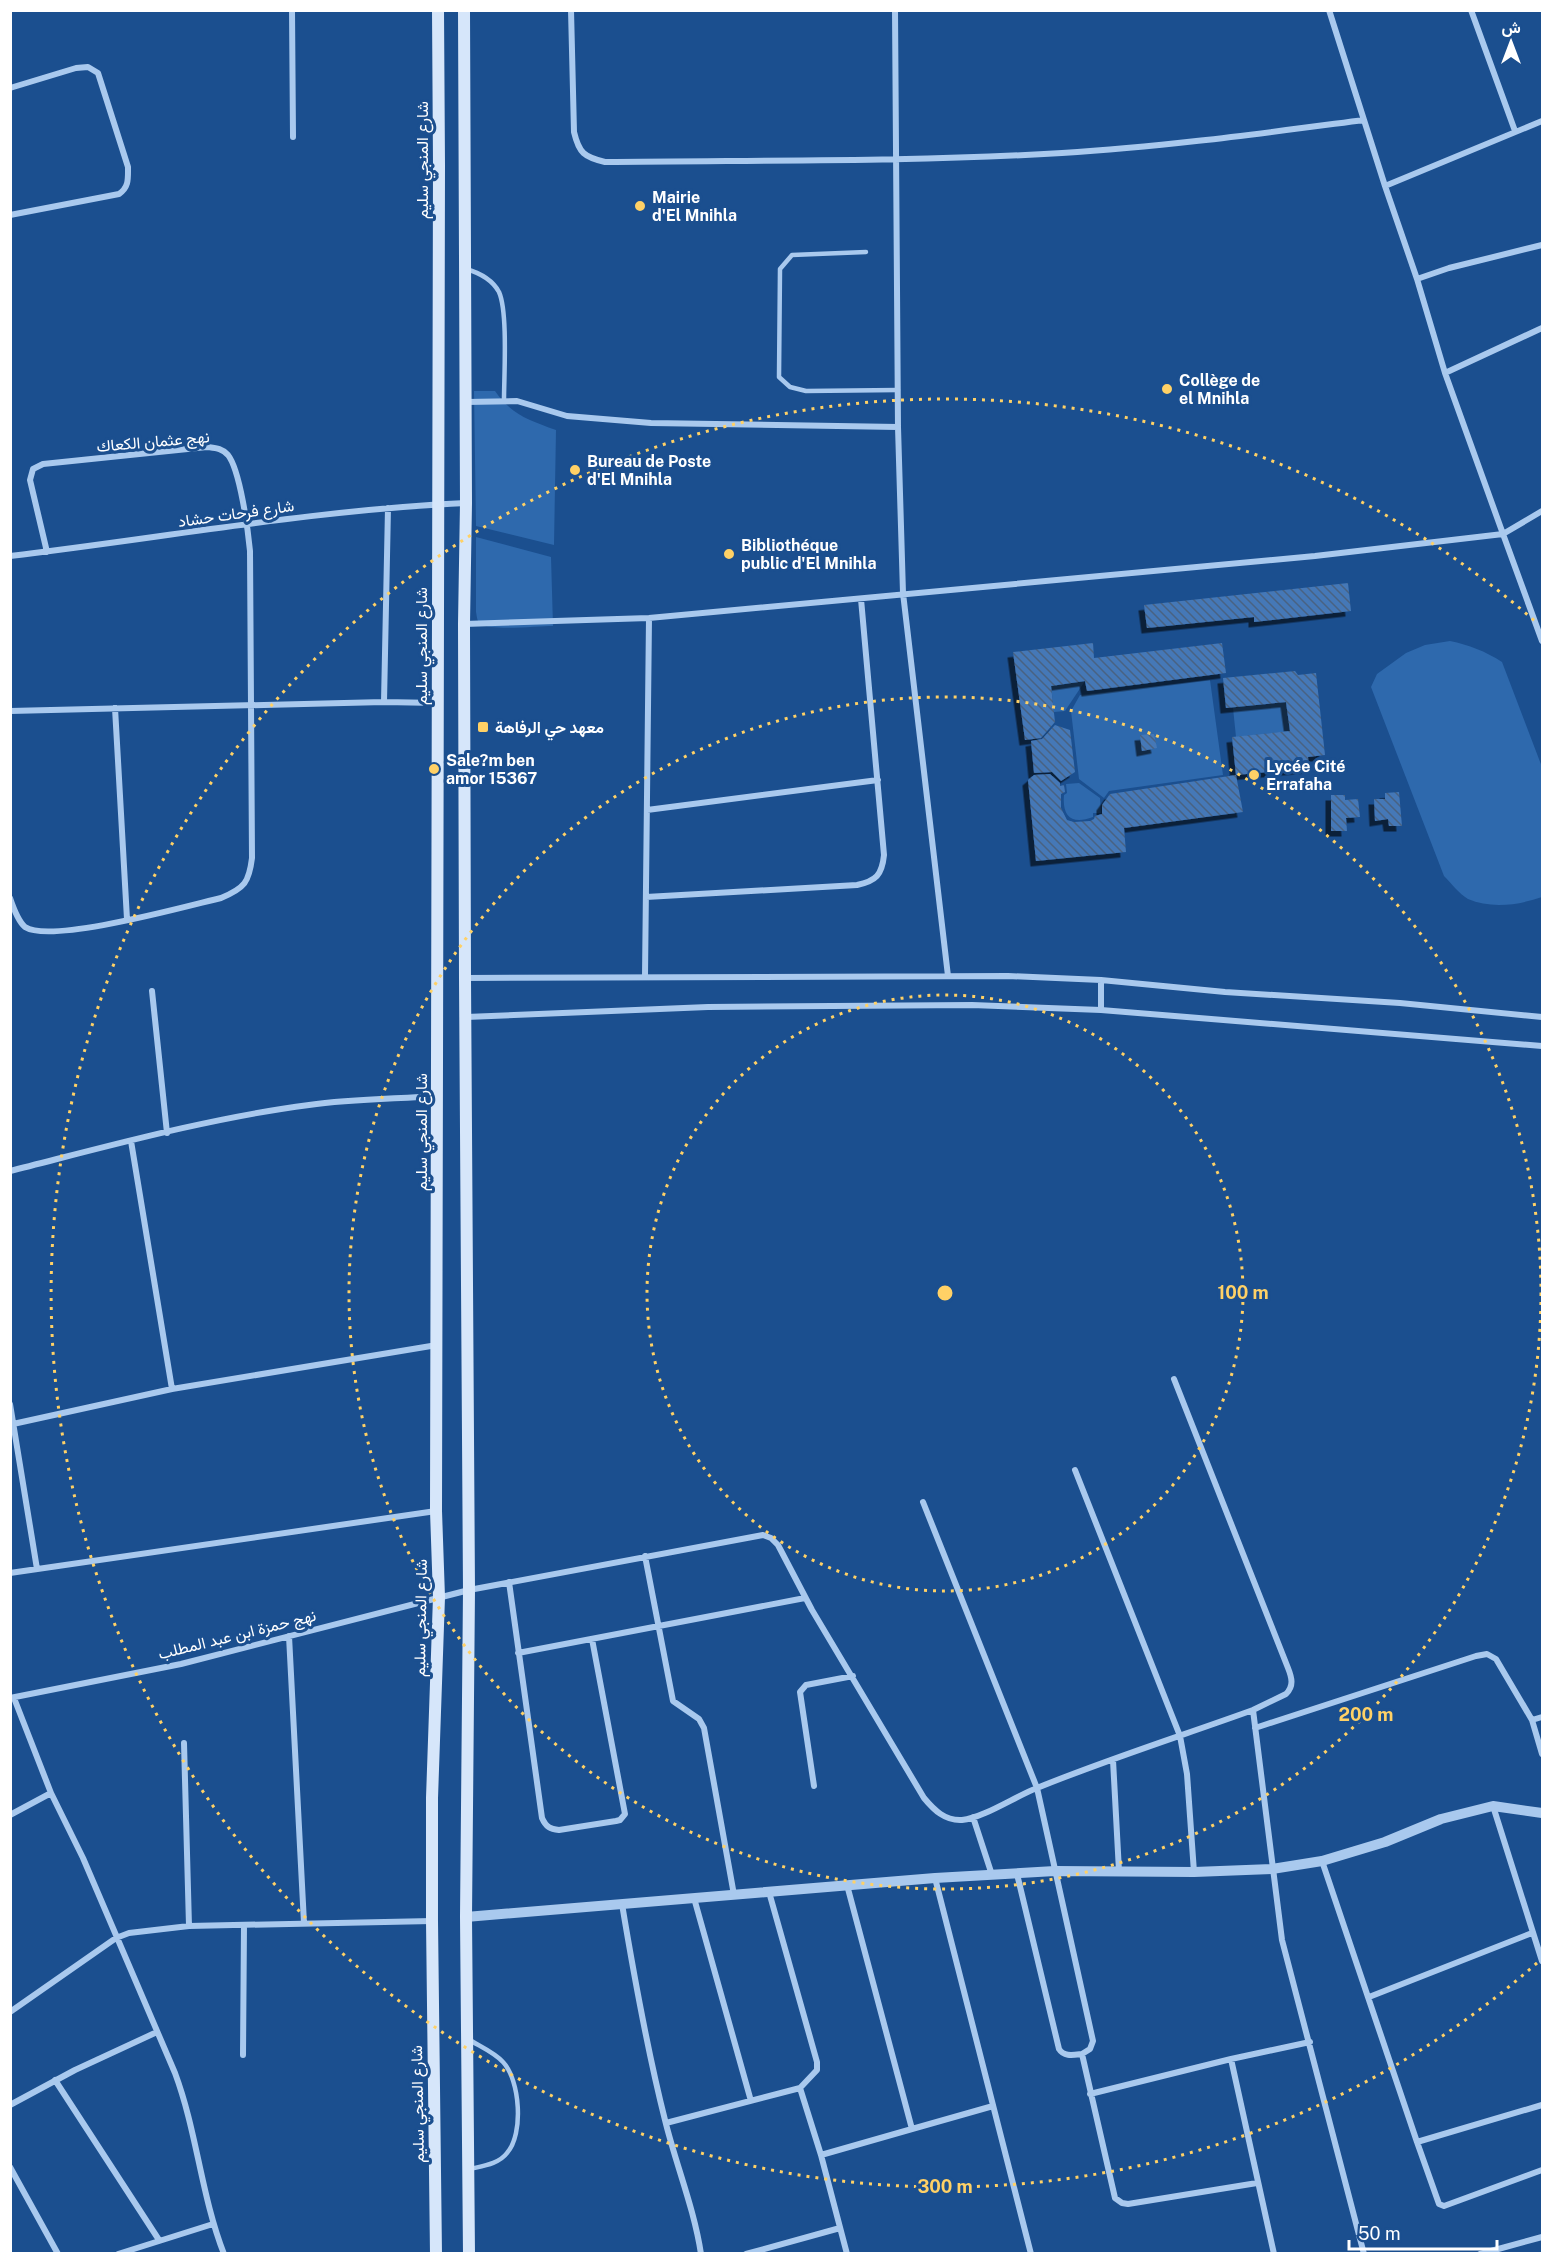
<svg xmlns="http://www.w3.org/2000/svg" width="1553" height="2264" font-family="'Public Sans',Vazirmatn,sans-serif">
  <defs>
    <pattern id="building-back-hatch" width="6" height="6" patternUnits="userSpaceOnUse" patternTransform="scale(1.5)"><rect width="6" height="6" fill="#4478b7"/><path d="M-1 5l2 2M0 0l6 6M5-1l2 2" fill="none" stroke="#486282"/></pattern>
    <filter id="shadow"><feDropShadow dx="-5.5" dy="5.5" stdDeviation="0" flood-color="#0009"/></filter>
  </defs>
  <rect width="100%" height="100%" fill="#1b4f8f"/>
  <!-- green -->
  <path fill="#2e69ad" d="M 474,391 L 495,391 C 512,415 529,420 556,430 L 554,545 L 476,526 Z
    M 476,537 L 551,557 L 553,626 C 538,626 492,631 481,624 C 477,622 477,617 476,612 Z
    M 1450,641 C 1469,645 1485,651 1502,662 L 1542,767 L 1542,897 C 1519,905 1491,909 1468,899 C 1459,894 1451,883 1444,876 L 1371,687 L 1377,674 L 1406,653 L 1425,645 Z
    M 1210,680 L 1223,775 L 1109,791 L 1104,798 L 1079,779 L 1071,711 L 1080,695 Z
    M 1085,681 L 1065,711 L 1054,712 L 1051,686 Z
    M 1286,702 L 1290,731 L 1236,737 L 1233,708 Z
    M 1079,783 L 1100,798 L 1101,813 L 1093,813 L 1093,817 C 1072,825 1062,817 1064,795 L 1067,793 L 1066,784 Z"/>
  <!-- building -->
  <path fill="url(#building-back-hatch)" filter="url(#shadow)" d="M 1348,583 L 1351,611 L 1254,622 L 1254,617 L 1147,628 L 1144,605 Z
    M 1093,643 L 1094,658 L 1222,643 L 1226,673 L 1087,691 L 1085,681 L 1051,686 L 1055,722 L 1041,738 L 1025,740 L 1013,652 Z
    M 1295,671 L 1298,675 L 1316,673 L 1325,755 L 1308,757 L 1309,768 L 1236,775 L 1232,737 L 1290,731 L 1286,702 L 1226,708 L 1223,678 Z
    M 1055,725 L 1070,730 L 1075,772 L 1061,781 L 1052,772 L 1034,773 L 1031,741 L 1042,739 Z
    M 1154,734 L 1157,748 L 1142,751 L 1140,735 Z
    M 1050,774 L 1060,783 L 1060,786 L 1064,785 L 1065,792 L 1061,794 L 1061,808 L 1067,820 L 1074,822 L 1090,821 L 1094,819 L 1095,816 L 1102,814 L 1102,805 L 1110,794 L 1236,775 L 1243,812 L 1124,828 L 1126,852 L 1036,861 L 1028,780 L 1034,775 Z
    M 1399,792 L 1402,826 L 1389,826 L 1388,819 L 1375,821 L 1374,799 L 1385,799 L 1385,793 Z
    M 1331,795 L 1345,795 L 1345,800 L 1358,799 L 1360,817 L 1346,818 L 1347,831 L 1331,831 Z"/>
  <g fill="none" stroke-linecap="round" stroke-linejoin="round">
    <!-- service -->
    <path stroke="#a9c9ee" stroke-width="4.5" d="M 866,252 L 792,255 L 780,269 L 779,377 L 790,387 L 806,391 L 898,390
      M 466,269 C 480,273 492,279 499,292 C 508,312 504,376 504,400
      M 468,2039 C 479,2046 494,2052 503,2062 C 520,2080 524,2134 507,2153 C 499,2164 482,2166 470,2169"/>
    <!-- minor -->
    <path stroke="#a9c9ee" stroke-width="6" d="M 292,10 L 293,137
      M 571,10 L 574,132 C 579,153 584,157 605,162 C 757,160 910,162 1062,153 C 1163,147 1264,133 1364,120
      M 895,10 L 898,427 L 903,593 L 948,976
      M 1329,10 L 1385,186 L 1417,279 L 1445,373 L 1503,534 L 1542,511
      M 1471,10 L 1515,131
      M 10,88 L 76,68 L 88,67 L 98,73 L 128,167 C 128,179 129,187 119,194 L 10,215
      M 1385,186 L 1542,121
      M 1417,279 L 1449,268 L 1542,245
      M 1445,373 L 1542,328
      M 466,402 L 517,401 L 567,416 L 651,423 L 898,427
      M 10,556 C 162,538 313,510 466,503
      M 464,624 L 649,618 L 1315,556 L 1503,534 L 1542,641
      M 384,702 L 388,508
      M 115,708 L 127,919
      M 10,711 L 384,702 L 437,703
      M 647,810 L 878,780
      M 646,897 L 857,885 C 876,881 882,875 884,855 L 861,599
      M 10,898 C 13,907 18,921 25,927 C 51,944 187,906 221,898 C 245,888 249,882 252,858 L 250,551 C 248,530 240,470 228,455 C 222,448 215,448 207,447 L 43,464 L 33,469 L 30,480 L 47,552
      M 645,976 L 649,618
      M 465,978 L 1008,976 L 1101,980 L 1225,992 L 1400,1003 L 1542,1017
      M 1101,980 L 1101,1010
      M 152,991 L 167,1133
      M 466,1017 L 708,1007 L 972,1005 L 1101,1010 L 1542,1046
      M 131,1141 L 172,1389
      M 10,1171 C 109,1146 209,1118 309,1105 C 352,1099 395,1099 437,1096
      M 10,1404 L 37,1569
      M 13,1424 L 172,1389 L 437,1345
      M 1075,1470 L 1180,1736 L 1187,1774 L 1194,1872
      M 923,1502 L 1037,1788 L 1093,2041 L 1090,2049 L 1082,2054 L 1115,2198 L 1122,2203 L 1128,2204 L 1257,2183
      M 645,1556 L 673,1701 L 699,1719 L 704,1728 L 734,1895
      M 10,1573 L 436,1511
      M 509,1582 L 542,1818 C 546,1827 550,1829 559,1830 L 616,1821 L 620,1820 L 625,1814 L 592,1639
      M 289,1636 L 304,1923
      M 518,1653 L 805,1598
      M 10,1698 L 181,1664 L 469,1590 L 763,1535 L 771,1538 L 778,1545 L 812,1610 L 924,1798 C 934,1810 945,1821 962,1820 C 983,1818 1016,1796 1037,1788 C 1108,1759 1181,1736 1253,1710 L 1286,1694 C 1294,1686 1292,1678 1288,1668 L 1174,1379
      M 14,1698 L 51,1793 L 83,1858 L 175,2073 C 197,2132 201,2195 224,2254
      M 1253,1710 L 1282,1940 L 1364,2254
      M 1532,1720 L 1542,1717
      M 1255,1728 L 1476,1656 L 1487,1654 L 1496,1659 L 1532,1720 L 1542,1754
      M 184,1743 L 189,1926
      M 1113,1760 L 1119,1871
      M 814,1786 L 800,1692 L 806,1685 L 853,1676
      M 1493,1806 L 1542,1961
      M 10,1815 L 51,1793
      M 973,1817 L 992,1875
      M 1322,1861 L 1417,2142 L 1542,2105
      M 1017,1874 L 1059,2049 C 1064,2057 1073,2055 1082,2054
      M 935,1878 L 1031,2254
      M 694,1898 L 751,2101
      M 622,1904 C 634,1976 647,2049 665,2120 C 676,2165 694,2208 701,2254
      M 1369,1997 L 1532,1933
      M 10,2012 L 116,1938 L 129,1933 L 189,1926 L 432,1921
      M 243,2055 L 244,1925
      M 1231,2059 L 1274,2254
      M 55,2080 L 159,2240
      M 800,2088 L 821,2155 L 847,2254
      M 1090,2094 L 1231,2059 L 1310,2042
      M 10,2105 L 75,2070 L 157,2032
      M 666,2123 L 800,2088 L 817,2070 L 817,2062 L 769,1892
      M 912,2129 L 993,2106
      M 1417,2142 L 1439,2204 L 1444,2206 L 1542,2170
      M 821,2155 L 912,2129 L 847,1885
      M 10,2167 L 58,2254
      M 118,2254 L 213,2224
      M 746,2254 L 840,2228
      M 1480,2254 L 1542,2237"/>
    <!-- tertiary -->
    <path stroke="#a9c9ee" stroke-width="10" d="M 466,1917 L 935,1878 L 1055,1871 L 1194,1872 L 1272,1869 L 1322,1861 L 1385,1842 L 1441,1819 L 1493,1806 L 1542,1813"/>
    <!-- secondary -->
    <path stroke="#d6e6fa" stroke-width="12" d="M 464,10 L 466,503 L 464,624 L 465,978 L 469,1590 L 466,1917 L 469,2254
      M 436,2254 L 432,1921 L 432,1798 L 439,1597 L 436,1511 L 439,165 L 438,10"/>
  </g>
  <!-- distance rings -->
  <g fill="none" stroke="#ffd166" stroke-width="3" stroke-dasharray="3 6">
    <circle cx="945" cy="1293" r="298"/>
    <circle cx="945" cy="1293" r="596"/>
    <path d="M1537 1963A894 894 0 1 1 1537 623"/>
  </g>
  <!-- markers -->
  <g fill="#ffd166" stroke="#1b4f8f" stroke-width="2">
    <circle cx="640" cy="206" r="6"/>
    <circle cx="1167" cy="389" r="6"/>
    <circle cx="575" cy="470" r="6"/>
    <circle cx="729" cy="554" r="6"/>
    <rect x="477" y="721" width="12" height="12" rx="3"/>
    <circle cx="434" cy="769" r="6"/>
    <circle cx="1254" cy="775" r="6"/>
  </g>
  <g text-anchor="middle" stroke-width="6" stroke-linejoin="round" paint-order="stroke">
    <!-- street labels -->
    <g font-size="16" fill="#fff" stroke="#1b4f8f">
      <text transform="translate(422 160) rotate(-90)" y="6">شارع المنجي سليم</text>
      <text transform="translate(153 441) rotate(-5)" y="6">نهج عثمان الكعاك</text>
      <text transform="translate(236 513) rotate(-8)" y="6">شارع فرحات حشاد</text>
      <text transform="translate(421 646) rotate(-90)" y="6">شارع المنجي سليم</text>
      <text transform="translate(421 1132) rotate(-90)" y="6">شارع المنجي سليم</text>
      <text transform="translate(420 1618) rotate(-89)" y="6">شارع المنجي سليم</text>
      <text transform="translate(237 1634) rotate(-14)" y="6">نهج حمزة ابن عبد المطلب</text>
      <text transform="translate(417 2104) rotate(-91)" y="6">شارع المنجي سليم</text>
    </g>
    <!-- poi labels -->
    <g font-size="16" font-weight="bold" fill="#fff" stroke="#1b4f8f" text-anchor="start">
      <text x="652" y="203">Mairie<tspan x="652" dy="18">d'El Mnihla</tspan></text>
      <text x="1179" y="386">Collège de<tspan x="1179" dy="18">el Mnihla</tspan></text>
      <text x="587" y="467">Bureau de Poste<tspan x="587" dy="18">d'El Mnihla</tspan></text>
      <text x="741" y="551">Bibliothéque<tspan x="741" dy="18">public d'El Mnihla</tspan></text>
      <text x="495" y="733">معهد حي الرفاهة</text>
      <text x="446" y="766">Sale?m ben<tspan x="446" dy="18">amor 15367</tspan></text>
      <text x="1266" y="772">Lycée Cité<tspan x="1266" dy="18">Errafaha</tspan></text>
    </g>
  </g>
  <circle cx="945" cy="1293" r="9" fill="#ffd166" stroke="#1b4f8f" stroke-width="3"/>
  <g font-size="18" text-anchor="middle" font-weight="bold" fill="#ffd166" stroke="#1b4f8f" stroke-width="6" stroke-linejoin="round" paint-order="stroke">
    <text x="1243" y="1299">100 m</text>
    <text x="1366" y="1721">200 m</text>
    <text x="945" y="2193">300 m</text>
  </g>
  <!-- border -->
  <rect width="1553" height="2264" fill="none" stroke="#ffffff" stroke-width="24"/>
  <!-- north arrow -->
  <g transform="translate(1511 42)" stroke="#1b4f8f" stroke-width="4.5" paint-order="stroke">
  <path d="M0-4.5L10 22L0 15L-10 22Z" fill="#ffffff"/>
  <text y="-9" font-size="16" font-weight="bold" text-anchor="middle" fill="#ffffff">ش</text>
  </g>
  <!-- scale -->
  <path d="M1349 2240v9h148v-9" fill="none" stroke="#ffffff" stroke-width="3"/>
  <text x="1358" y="2240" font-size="18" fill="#ffffff" stroke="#1b4f8f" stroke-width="4.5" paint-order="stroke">50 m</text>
</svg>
